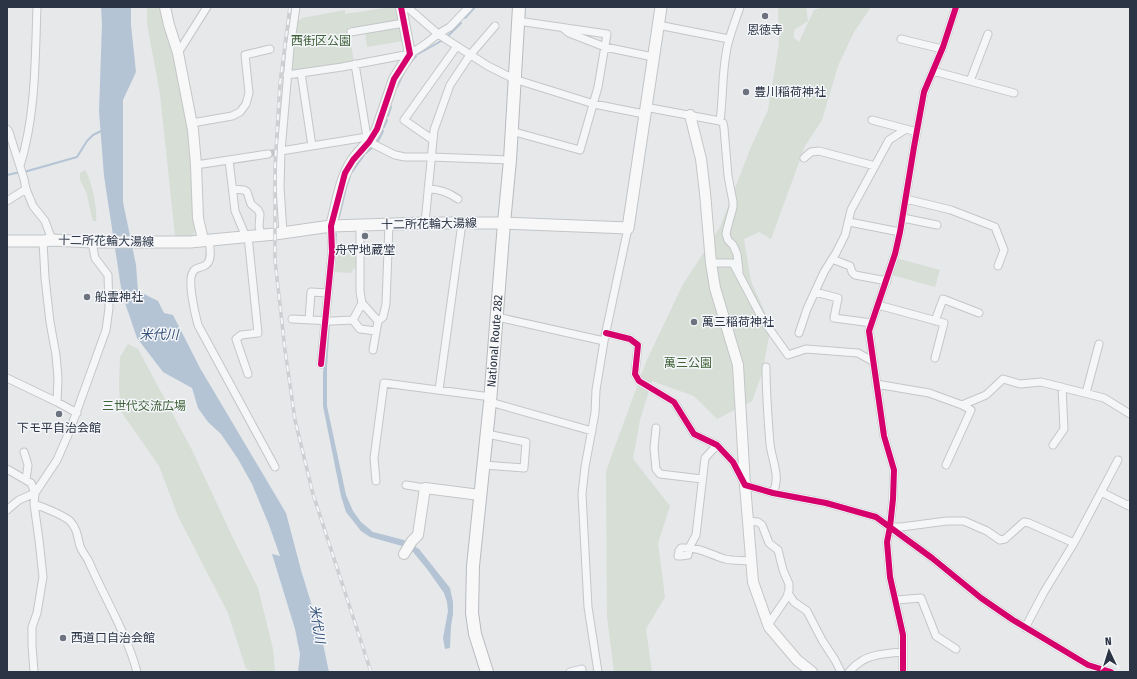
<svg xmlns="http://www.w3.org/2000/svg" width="1137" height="679" font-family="'Fira Sans Condensed','Noto Sans JP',sans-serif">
  <rect width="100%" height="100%" fill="#e6e8ea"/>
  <!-- green -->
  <path fill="#d6ded6" d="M 147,7 L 162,7 L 175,58 L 191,143 L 194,216 L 195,232 L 192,236 L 175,236 L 160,94 L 147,24 Z
    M 391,7 L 399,7 L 401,17 L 398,21 L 358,28 L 355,27 L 348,27 L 354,62 L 290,73 L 297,22 L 302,18 L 345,10 L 345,14 Z
    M 778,7 L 806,7 L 808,21 L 794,30 L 794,38 L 799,42 L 814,10 L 824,7 L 871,7 L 854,32 L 838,66 L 822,120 L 805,146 L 771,239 L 759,232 L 744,239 L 751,281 L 771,326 L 762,374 L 752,401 L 717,419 L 694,396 L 652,381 L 640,420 L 633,459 L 670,506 L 658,543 L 665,597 L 646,629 L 652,672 L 614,672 L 607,617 L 606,471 L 646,362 L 682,286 L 720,227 L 751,147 L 768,110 L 779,44 Z
    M 397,28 L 402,31 L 403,41 L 367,47 L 365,32 Z
    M 85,170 C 91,178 98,210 96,221 L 93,221 C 90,212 89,203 87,195 C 85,187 78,181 80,173 Z
    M 337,253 L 358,254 L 358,268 L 353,269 L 352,273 L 335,272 Z
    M 896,258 L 940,270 L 935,287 L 892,275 Z
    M 128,344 L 138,349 L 192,450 L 232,536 L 258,588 L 273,649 L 275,672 L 255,672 L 246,669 L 228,613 L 178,516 L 159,466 L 120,410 L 119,383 L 120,357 Z"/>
  <!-- water -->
  <path fill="#b4c4d5" d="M 101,7 L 131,7 L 131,25 L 136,72 L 123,100 L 123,202 L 136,265 L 138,291 L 158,301 L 164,313 L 173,315 L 200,368 L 286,513 L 301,570 L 322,639 L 329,672 L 298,672 L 300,654 L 295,629 L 272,554 L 280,556 L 269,525 L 252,484 L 238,459 L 221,434 L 208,422 L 198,408 L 192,388 L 163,372 L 137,338 L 122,294 L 104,176 L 99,111 L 102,24 Z
    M 327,323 L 330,324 L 327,367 L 327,406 L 346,495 L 353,511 L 361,522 L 373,532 L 404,540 L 419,549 L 450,588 L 453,602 L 453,614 L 451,626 L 450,648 L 445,649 L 443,638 L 448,611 L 447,602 L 444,593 L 427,569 L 413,552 L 402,546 L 370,537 L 361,531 L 346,512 L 341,496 L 323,406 L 323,374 Z"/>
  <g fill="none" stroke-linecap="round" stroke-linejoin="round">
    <!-- stream -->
    <path stroke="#b4c4d5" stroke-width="2" d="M 465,18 L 475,7
      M 448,36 L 461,23
      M 418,54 L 443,40
      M 409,64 L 416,56
      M 397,87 L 404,72
      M 388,116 L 391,107
      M 384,127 L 387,120
      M 377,143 L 383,131
      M 366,153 L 373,147
      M 24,172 L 77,157 L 87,141 L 93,135 L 101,131
      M 352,172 L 364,155
      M 7,175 L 16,173 L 20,173
      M 339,217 L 346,188 L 350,176
      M 335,248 L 336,234"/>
    <!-- street-tunnel -->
    <path stroke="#c1c4c9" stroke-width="7" stroke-dasharray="7 3.5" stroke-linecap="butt" d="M 268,154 L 281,151"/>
    <!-- street casing -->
    <g stroke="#c4c6c8" stroke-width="9">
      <path id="street" d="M 407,7 L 438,34 L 488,66 L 514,79 L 594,104 L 644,114
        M 658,25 L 729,39
        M 564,29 L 569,33 L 605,47 L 653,57
        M 351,32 L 404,23
        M 901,39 L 942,49
        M 178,53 L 207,7
        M 355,64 L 367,137
        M 933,71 L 1014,93
        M 301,73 L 312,146
        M 287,75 L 342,67 L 410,54 L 424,45 L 438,34 L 450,27 L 469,7
        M 970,81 L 988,34
        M 645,107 L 720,121 C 723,99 722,76 726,54 C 728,38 735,22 740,7
        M 872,120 L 917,132
        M 720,121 L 723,123 L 724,128 L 728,176 L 733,202 L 733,207 L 727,229 L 726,234 L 728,240 L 733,245 L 737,254 L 739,271
        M 192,123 L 232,116 L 240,112 L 246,104 L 249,93 L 245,55 L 270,49
        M 7,129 L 9,132 L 24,179 L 26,189 L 33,206 L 45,221 L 52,240
        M 511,131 L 580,150 L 598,87 L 607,34 L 518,21
        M 433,140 L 404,120 L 457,46
        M 281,151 L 367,137 L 369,142 L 395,155 L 405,157 L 431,157 L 510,160
        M 804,158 L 811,152 L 819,151 L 875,166
        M 229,160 L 235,211 L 246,237
        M 196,165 L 268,154
        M 20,166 C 36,114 35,60 37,7
        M 233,189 L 244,190 L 247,192 L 251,204 L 258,210 L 260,214 L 259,226 L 261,235
        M 428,189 C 440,189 448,192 458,199
        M 906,199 L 951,210 L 995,227 L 1004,250 L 998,266
        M 7,201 L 26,189
        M 903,218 L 937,225
        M 849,222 L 900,232
        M 425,223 L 434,130 L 450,85 L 470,55 L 495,26
        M 360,225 L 360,292 L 362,303 L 378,321
        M 283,233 L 280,187 L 281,151 L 290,48 L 296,7
        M 209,240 C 210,248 213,262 204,266 C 200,268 195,267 193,272 C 187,280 195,314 198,325 L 275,467
        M 43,241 L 45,278 L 50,322 L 56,355 L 58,378 L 57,402
        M 832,259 L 850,266 L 852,272 L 855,275 L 887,281
        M 711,263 L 733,263 L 763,320 L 788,355 L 806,349 L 858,353 L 874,362
        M 815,292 L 838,298 L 834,318 L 872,323
        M 878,305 L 944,323 L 935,358
        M 497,317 L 604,341
        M 292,319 L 332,321 L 353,320 L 362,303
        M 309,320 L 311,292 L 328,293
        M 353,320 L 360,329 L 376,331
        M 935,321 L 943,299 L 979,313
        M 606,333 L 630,339 L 638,345 L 635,374 L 639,381 L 674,402 L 694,434 L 717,445 L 733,462 L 745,485 L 773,493 L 826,503 L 876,517 L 932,558 L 981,598 L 1013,620 L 1088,665 L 1111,672
        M 799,333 L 807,309 L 824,272 L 836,253 L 845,235 L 851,210 L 889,140 L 906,129
        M 373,350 L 378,321 L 383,317 L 386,304 L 389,224
        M 321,364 L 332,252 L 331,226
        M 766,367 C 766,392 768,419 770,444 C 772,461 781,476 773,493
        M 248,374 L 236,339 L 241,335 L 258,333 L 248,236
        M 7,378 L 57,402 L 77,413
        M 876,384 L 929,393 L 962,405 L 986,395 L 1003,379 L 1020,384 L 1041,382 L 1104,398 L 1130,414
        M 439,390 L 462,223
        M 1086,393 L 1099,344
        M 490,402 L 592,431
        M 656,428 L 654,448 L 656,469 L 660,474 L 702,479
        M 717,445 L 705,458 L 696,535 L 689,548 L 688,555 L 681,556 L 678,556 L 679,551 L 681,548 C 701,547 708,554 725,559 C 733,561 743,560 751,561
        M 1053,445 L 1064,429 L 1062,387
        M 24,452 L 28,465 L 26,480
        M 484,465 L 524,468 L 526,442 L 487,434
        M 946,465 L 971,410 L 962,405
        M 7,469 L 31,483 L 35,493 L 34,504 L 39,540 L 43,577 L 37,613 L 32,627 L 32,645 L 34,672
        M 376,481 L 374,458 L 384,383 L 491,397
        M 406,485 L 425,488
        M 1101,492 L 1129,506 L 1130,504
        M 34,504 C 43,507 63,515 70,521 C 78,530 77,536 80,546 C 82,552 87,557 89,562 C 105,599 127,634 137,672
        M 7,510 L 19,500 L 35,493 L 57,460 L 70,430 L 106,330 L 109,308 L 108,275 L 95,258 L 92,242
        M 748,521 L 758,522 L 762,525 L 769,543 L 778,550 L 783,570 L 789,584 L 789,590 L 787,597 L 768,625
        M 890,527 L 901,527 L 947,521 L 964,521 L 987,531 L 1000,540 L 1005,539 L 1024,522 L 1029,523 L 1074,543
        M 788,593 L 794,602 L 807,611 L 809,615 L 822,640 L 835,660 L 841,672
        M 896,600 L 921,598 L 936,636 L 956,649
        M 1025,628 L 1044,592 L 1074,543 L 1118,460
        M 570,672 L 582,669 L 582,672
        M 598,672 L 588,607 L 582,494 L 585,467 L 595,413 L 596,390 L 604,341 L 628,228
        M 849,672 C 852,669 855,665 859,663 C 869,654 890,653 903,652
        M 903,672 L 903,635 L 890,577 L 887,542 L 890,527 L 893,499 L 894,470 L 884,436 L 869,331 L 895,254 L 900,232 L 914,147 L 924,92 L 943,47 L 956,7"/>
    </g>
    <!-- secondary casing -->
    <g stroke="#c4c6c8" stroke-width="12">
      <path id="secondary" d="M 165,7 L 169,25 L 178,53 L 193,130 L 196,165 L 198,218 L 203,240
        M 690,115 L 701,159 L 705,193 L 711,263 L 715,288 L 738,365 L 745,485 L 753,582 L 769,627 L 797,660 L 812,672
        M 331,226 C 337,205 340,179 352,161 C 360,149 371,142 377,129 L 394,79 L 410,54 L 401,7
        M 404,554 L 412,541 L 418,535 L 425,488 L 480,495"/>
    </g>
    <!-- primary casing -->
    <g stroke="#c2c5c8" stroke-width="13">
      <path id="primary" d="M 7,241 L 43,241 L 52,240 L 92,242 L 190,242 L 275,234 L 331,226 L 425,223 L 504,223 L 628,228 L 661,7"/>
    </g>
    <!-- highway casing -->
    <g stroke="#b8bbbf" stroke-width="14">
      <g id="highway">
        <path id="s1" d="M 487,672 L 475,634 L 472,613 L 473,566 L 490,402 L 504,223 L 510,160 L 519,7"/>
      </g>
    </g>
    <!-- street -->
    <use href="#street" stroke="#f5f6f7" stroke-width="7"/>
    <!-- secondary -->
    <use href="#secondary" stroke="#f8f8f8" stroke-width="10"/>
    <!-- primary -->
    <use href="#primary" stroke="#f8f8f8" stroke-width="11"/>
    <!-- highway -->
    <use href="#highway" stroke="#f8f8f8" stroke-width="12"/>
    <!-- rail casing -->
    <g stroke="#cecfd2" stroke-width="3.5">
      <path id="rail" d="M 290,7 L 280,83 L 275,166 L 275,260 L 285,350 L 295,420 L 313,494 L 371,672"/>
    </g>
    <!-- rail -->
    <use href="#rail" stroke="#f4f6f9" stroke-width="2" stroke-dasharray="6" stroke-linecap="butt"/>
    <!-- cycleway casing -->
    <g stroke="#f4f6f9" stroke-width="8">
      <path id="cycleway" d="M 606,333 L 630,339 L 638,345 L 635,374 L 639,381 L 674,402 L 694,434 L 717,445 L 733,462 L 745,485 L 773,493 L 826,503 L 876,517 L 932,558 L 981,598 L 1013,620 L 1088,665 L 1111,672
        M 321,364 L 332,252 L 331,226 L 345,173 L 353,160 L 369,142 L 377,129 L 394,79 L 410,54 L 401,7
        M 903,672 L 903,635 L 890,577 L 887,542 L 890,527 L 893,499 L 894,470 L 884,436 L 869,331 L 895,254 L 900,232 L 914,147 L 924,92 L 943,47 L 956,7"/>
    </g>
    <!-- cycleway -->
    <use href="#cycleway" stroke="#d6006c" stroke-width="6"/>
  </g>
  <!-- markers -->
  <g fill="#6c737f" stroke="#f4f6f9" stroke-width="1.5">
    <circle cx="765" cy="16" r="4"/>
    <circle cx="746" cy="92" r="4"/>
    <circle cx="365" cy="236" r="4"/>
    <circle cx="87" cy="297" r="4"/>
    <circle cx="694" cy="322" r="4"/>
    <circle cx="59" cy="414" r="4"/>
    <circle cx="63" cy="638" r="4"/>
  </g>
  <g text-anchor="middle" stroke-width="3" stroke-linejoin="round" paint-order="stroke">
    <!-- poi labels -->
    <g font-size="12" fill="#2b3445" stroke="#f4f6f9" text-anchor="start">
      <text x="765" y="34" text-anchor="middle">恩徳寺</text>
      <text x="754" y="96">豊川稲荷神社</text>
      <text x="365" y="254" text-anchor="middle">舟守地蔵堂</text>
      <text x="95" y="301">船霊神社</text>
      <text x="702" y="326">萬三稲荷神社</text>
      <text x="59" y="432" text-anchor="middle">下モ平自治会館</text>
      <text x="71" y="642">西道口自治会館</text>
    </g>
    <!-- park labels -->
    <g font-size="12" fill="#3f6138" stroke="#f4f6f9">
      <text x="321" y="45">西街区公園</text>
      <text x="688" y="367">萬三公園</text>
      <text x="144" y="410">三世代交流広場</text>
    </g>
    <!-- street labels -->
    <g font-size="12" fill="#2b3445" stroke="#f4f6f9">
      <text transform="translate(429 224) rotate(-1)" y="4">十二所花輪大湯線</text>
      <text transform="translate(106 241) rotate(1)" y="4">十二所花輪大湯線</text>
      <text dy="4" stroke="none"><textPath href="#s1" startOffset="334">National Route 282</textPath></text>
    </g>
    <!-- water labels -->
    <g font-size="13" font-style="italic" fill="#34527a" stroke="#f4f6f9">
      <text x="159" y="339">米代川</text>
      <text transform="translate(318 624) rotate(81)" y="5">米代川</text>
    </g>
  </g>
  <!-- border -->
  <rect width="1137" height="679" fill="none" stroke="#2b3445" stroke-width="16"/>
  <!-- north arrow -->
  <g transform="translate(1109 651) rotate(356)" stroke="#f4f6f9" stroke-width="3" paint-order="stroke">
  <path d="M0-3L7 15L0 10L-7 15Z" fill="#2b3445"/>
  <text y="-6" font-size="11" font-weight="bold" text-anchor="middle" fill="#2b3445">N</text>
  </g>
</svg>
